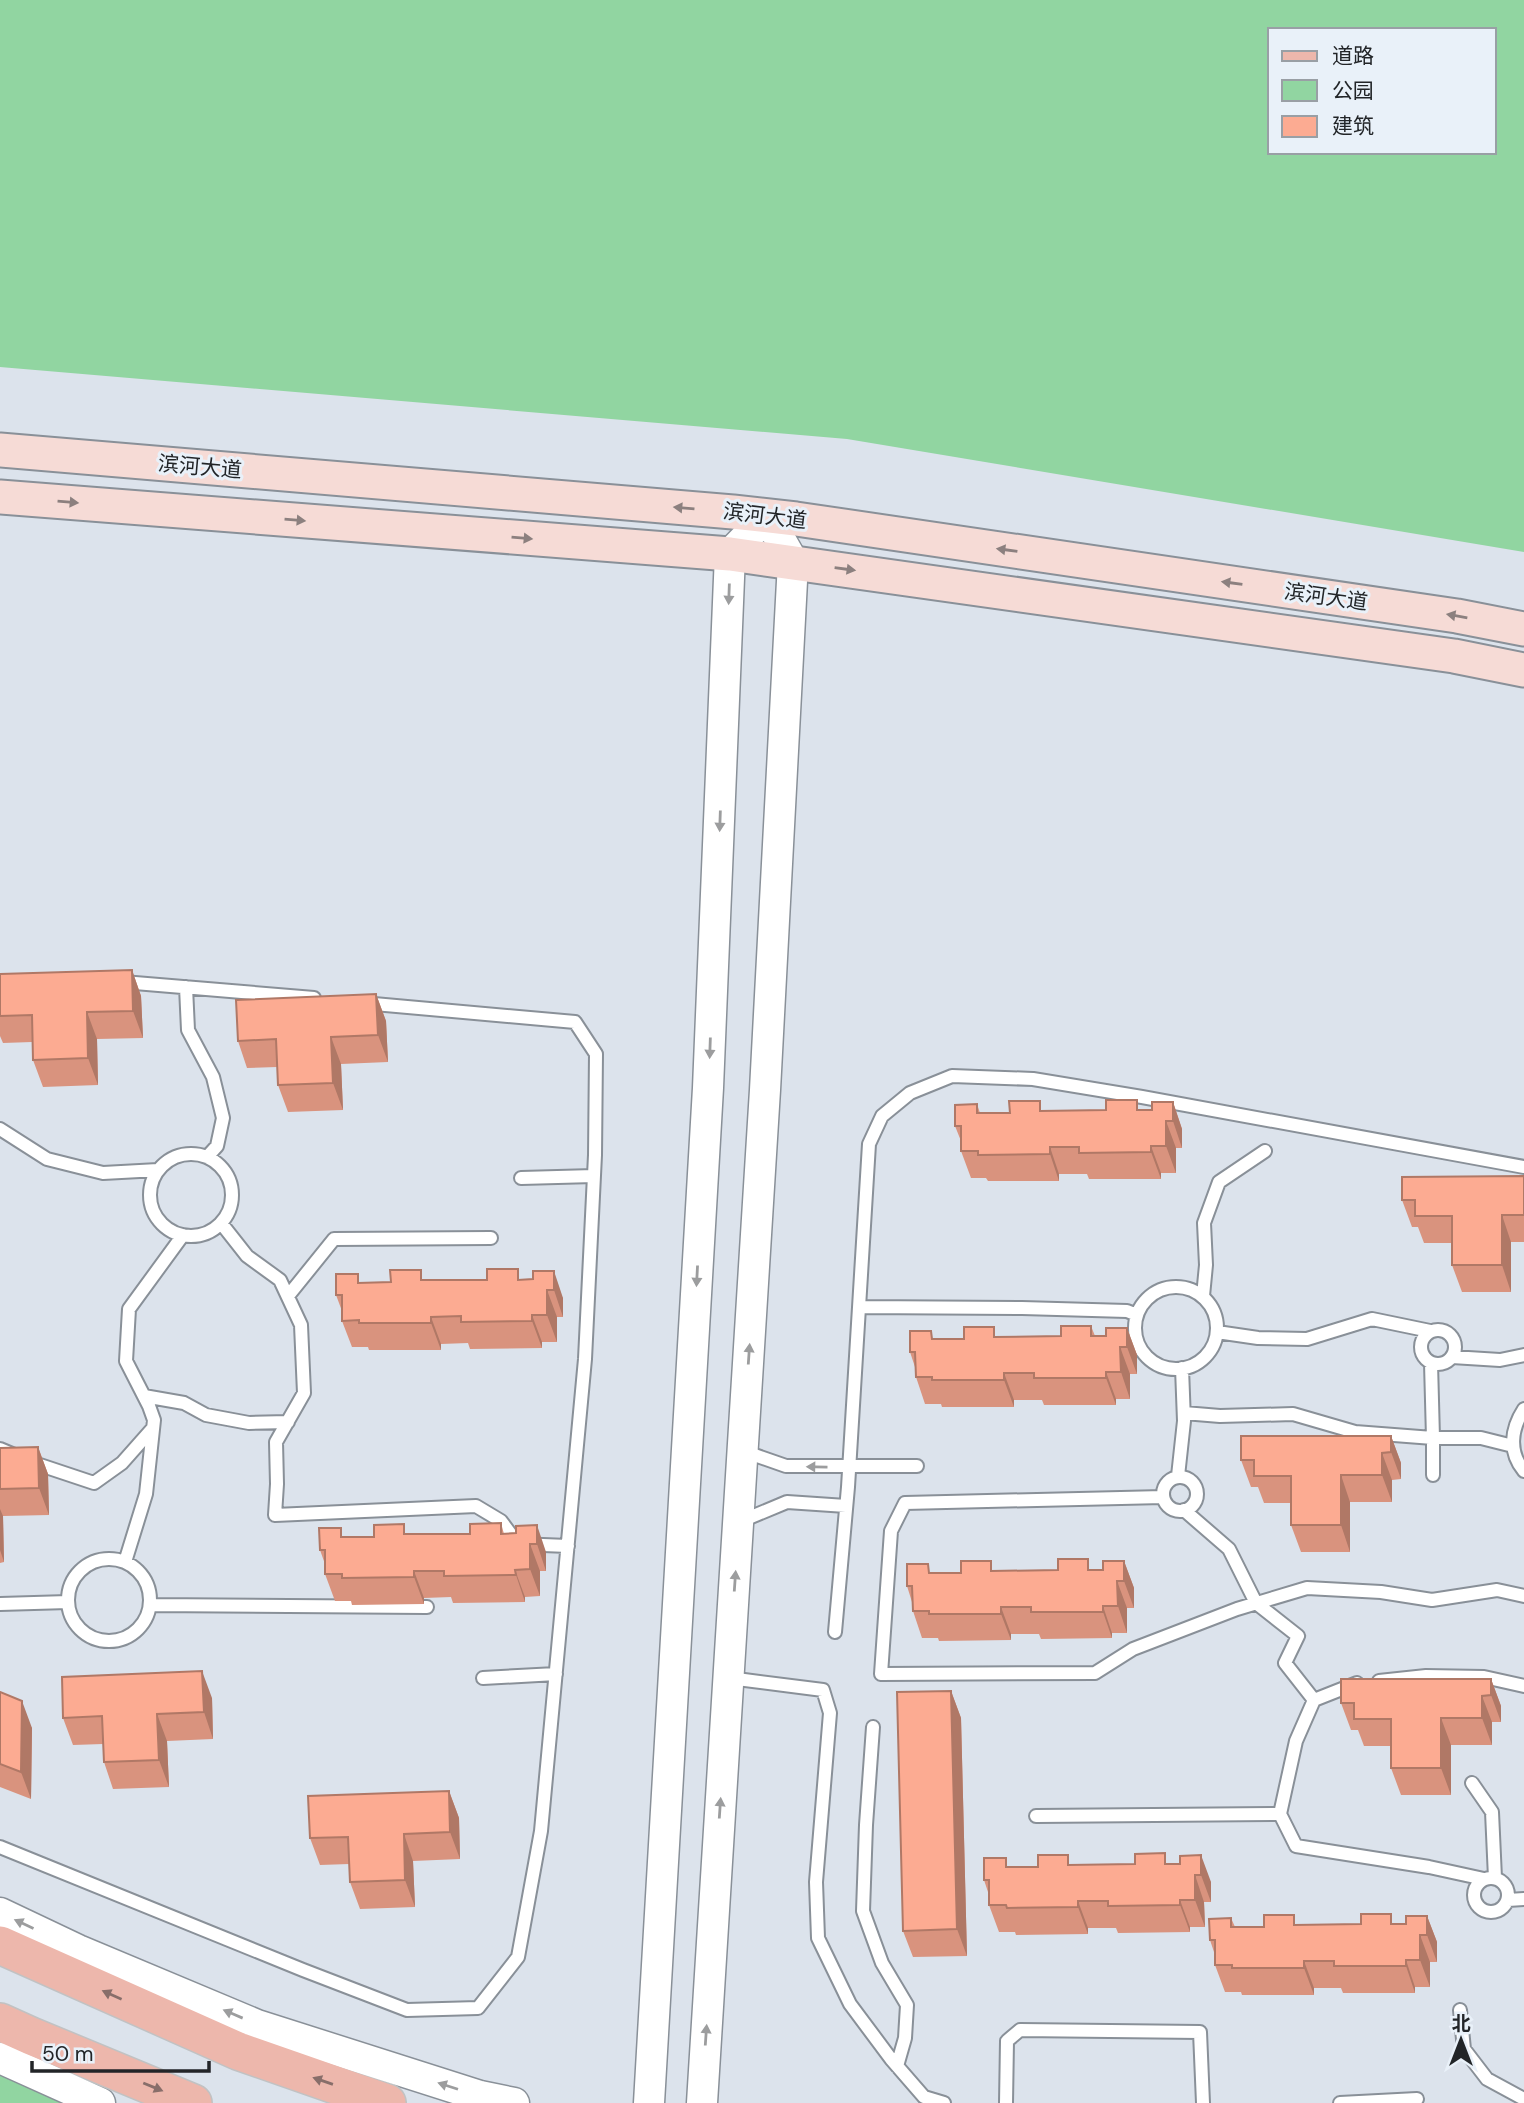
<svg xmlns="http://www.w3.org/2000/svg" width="1524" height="2103" font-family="'DM Sans','Noto Sans SC',sans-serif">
  <rect width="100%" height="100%" fill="#dce3ec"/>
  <!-- green -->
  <path fill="#91d5a1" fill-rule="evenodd" d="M 0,0 L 1524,0 L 1524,552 L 847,439 L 0,367 ZM 1270,30 L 1494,30 L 1494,152 L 1270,152 Z
    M 0,2075 L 63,2103 L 0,2103 Z"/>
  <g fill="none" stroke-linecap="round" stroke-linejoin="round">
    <!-- service casing -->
    <g stroke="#899098" stroke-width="16">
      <path id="service" d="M 123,982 L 314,998
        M 186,987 L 188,1030 L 213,1077 L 223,1118 L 217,1146 L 207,1157
        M 0,1129 L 47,1159 L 103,1173 L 158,1170
        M150 1195a41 41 0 1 1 82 0a41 41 0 1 1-82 0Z
        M 521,1178 L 594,1176
        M 221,1223 L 247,1256 L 280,1280 L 301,1325 L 304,1393 L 276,1442 L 277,1484 L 275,1515 L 476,1506 L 501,1521 L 518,1544 L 568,1546
        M1135 1328a41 41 0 1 1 82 0a41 41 0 1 1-82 0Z
        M 288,1296 L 334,1239 L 491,1238
        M 1203,1296 L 1206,1265 L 1204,1223 L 1219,1182 L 1265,1151
        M 859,1307 L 1022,1308 L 1127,1311 L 1137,1315
        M1421 1347a17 17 0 1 1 34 0a17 17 0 1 1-34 0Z
        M 1217,1332 L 1258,1338 L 1307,1339 L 1372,1319 L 1430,1331
        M 1452,1357 L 1500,1360 L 1524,1355
        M 144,1396 L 184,1403 L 206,1415 L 249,1423 L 288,1422
        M 1524,1409 C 1511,1429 1508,1452 1524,1471
        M 1184,1413 L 1220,1416 L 1293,1414 L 1355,1432 L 1433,1438 L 1431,1363
        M 0,1449 L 31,1462 L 94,1483 L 122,1463 L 153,1428
        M 743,1451 L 786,1466 L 917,1466
        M 1433,1475 L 1433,1438 L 1481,1438 L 1513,1446
        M 1178,1476 L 1184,1421 L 1182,1368
        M1163 1494a17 17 0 1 1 34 0a17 17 0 1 1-34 0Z
        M 1163,1497 L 905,1503 L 891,1531 L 881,1674 L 1095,1673 L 1133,1649 L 1237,1609 L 1307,1588 L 1381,1592 L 1432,1600 L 1497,1590 L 1524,1596
        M 1184,1510 L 1229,1549 L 1256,1603 L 1298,1636 L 1285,1663 L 1314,1700
        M 739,1522 L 787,1502 L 846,1506
        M68 1600a41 41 0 1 1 82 0a41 41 0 1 1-82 0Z
        M 125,1562 L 146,1494 L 154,1420 L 149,1406 L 126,1361 L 129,1309 L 183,1235
        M 0,1604 L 68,1602
        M 151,1605 L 427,1607
        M 835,1632 L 848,1487 L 869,1144 L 882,1116 L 910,1093 L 952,1076 L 1033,1079 L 1142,1097 L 1524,1167
        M 483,1678 L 556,1674
        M 729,1678 L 823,1690 L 830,1713 L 816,1882 L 818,1938 L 850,2004 L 891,2059 L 924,2097 L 944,2103
        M 1379,1681 L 1426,1676 L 1484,1677 L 1524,1686
        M 1357,1683 L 1314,1700 L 1296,1741 L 1280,1814 L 1296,1846 L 1429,1867 L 1484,1879
        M 873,1727 L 866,1825 L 863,1911 L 882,1963 L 907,2005 L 905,2038 L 897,2066
        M 1472,1783 L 1492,1812 L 1495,1878
        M 1036,1816 L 1280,1814
        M 0,1847 L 303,1970 L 407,2010 L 478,2008 L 518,1957 L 541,1831 L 585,1359 L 595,1155 L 596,1054 L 575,1022 L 363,1003
        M1474 1895a17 17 0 1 1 34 0a17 17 0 1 1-34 0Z
        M 1508,1900 L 1524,1899
        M 1460,2010 L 1464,2049 L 1487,2079 L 1524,2099
        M 1006,2103 L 1007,2041 L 1020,2030 L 1200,2032 L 1203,2103
        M 1340,2103 L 1417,2099"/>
    </g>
    <!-- tertiary casing -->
    <g stroke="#899098" stroke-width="33">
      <path id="tertiary" d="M 0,1913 L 78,1950 L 257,2025 L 480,2096 L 514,2103
        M 0,2058 L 100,2103
        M 649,2103 L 708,1088 L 730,554 L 767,516 L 793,562 L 765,1090 L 702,2103"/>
    </g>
    <!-- secondary casing -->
    <g stroke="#899098" stroke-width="37">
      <path id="secondary" d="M 0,450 L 733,512 L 796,519 L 1457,616 L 1524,629
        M 0,497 L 730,554 L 1454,656 L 1524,670"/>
    </g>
    <!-- primary casing -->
    <g stroke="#c1c2c3" stroke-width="40">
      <path id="primary" d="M 0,1945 L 238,2051 L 387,2103
        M 0,2022 L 31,2036 L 193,2103"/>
    </g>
    <!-- service -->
    <use href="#service" stroke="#fff" stroke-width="12"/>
    <!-- tertiary -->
    <use href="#tertiary" stroke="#fff" stroke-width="30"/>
    <!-- secondary -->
    <use href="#secondary" stroke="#f6dbd6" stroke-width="33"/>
    <!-- primary -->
    <use href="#primary" stroke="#edb7ac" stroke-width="37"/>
  </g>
  <!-- wall -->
  <path fill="#d9937e" d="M 132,970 L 141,996 L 143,1038 L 97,1039 L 98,1085 L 43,1087 L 33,1060 L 32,1042 L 3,1043 L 0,1036 L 0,974 Z
    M 376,994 L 386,1021 L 388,1062 L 341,1064 L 343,1110 L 288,1112 L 278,1085 L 277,1067 L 247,1068 L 238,1041 Z
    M 1173,1102 L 1182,1129 L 1182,1148 L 1176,1148 L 1176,1173 L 1161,1173 L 1161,1179 L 1089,1179 L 1087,1174 L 1059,1174 L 1059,1181 L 988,1181 L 986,1178 L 971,1178 L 961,1151 L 961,1141 L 955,1126 L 977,1104 L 980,1113 L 1043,1111 L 1152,1110 Z
    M 1524,1176 L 1524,1242 L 1511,1242 L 1511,1292 L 1462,1292 L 1452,1265 L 1452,1243 L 1424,1243 L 1418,1227 L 1412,1227 L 1402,1200 Z
    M 533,1271 L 563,1298 L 563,1317 L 557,1317 L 557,1342 L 542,1342 L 542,1348 L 470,1349 L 468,1343 L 441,1344 L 441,1350 L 369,1350 L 368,1347 L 352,1347 L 342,1321 L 342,1311 L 336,1295 L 361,1283 L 391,1282 L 424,1280 L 533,1279 Z
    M 1091,1326 L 1095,1336 L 1106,1336 L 1127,1328 L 1137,1355 L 1137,1374 L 1130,1374 L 1130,1399 L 1116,1399 L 1116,1405 L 1044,1405 L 1042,1400 L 1014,1400 L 1014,1407 L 942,1407 L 941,1404 L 925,1404 L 916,1377 L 915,1367 L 910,1352 L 935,1339 L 1061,1336 Z
    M 1391,1436 L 1401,1463 L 1401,1479 L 1392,1480 L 1392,1502 L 1350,1502 L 1350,1552 L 1301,1552 L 1291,1525 L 1291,1503 L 1264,1503 L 1258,1487 L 1251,1487 L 1241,1460 Z
    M 38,1447 L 48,1474 L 49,1515 L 3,1516 L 4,1562 L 0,1563 L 0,1448 Z
    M 501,1523 L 504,1534 L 516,1533 L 516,1526 L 546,1552 L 546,1571 L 540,1571 L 540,1596 L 525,1597 L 525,1602 L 453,1603 L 451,1597 L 424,1598 L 424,1604 L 352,1605 L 351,1601 L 335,1601 L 325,1574 L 325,1564 L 320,1550 L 345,1537 L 374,1537 L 407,1534 L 470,1534 Z
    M 1124,1561 L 1134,1588 L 1134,1608 L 1127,1608 L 1127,1633 L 1112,1633 L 1112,1638 L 1041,1639 L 1039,1634 L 1011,1634 L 1011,1640 L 939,1641 L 938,1638 L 922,1638 L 913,1611 L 912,1602 L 907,1586 L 932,1573 L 961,1573 L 995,1570 L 1103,1570 Z
    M 1491,1679 L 1501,1706 L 1501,1722 L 1492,1722 L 1492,1745 L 1451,1745 L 1451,1795 L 1401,1795 L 1391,1768 L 1391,1746 L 1364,1746 L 1358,1730 L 1351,1730 L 1341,1703 Z
    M 951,1691 L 961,1718 L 967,1956 L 913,1957 L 903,1931 Z
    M 0,1692 L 32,1728 L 31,1799 L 0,1787 Z
    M 212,1698 L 213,1739 L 167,1741 L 169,1787 L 113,1789 L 104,1762 L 103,1744 L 73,1745 L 63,1718 Z
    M 449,1791 L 459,1818 L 460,1859 L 413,1861 L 415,1907 L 360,1909 L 350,1882 L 349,1864 L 320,1865 L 310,1838 Z
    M 1180,1856 L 1211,1882 L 1211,1902 L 1204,1902 L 1205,1927 L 1190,1927 L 1190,1932 L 1118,1933 L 1116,1928 L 1088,1928 L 1088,1934 L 1016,1935 L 1015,1932 L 999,1932 L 989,1905 L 989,1895 L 984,1880 L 1009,1867 L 1072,1865 L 1180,1864 Z
    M 1427,1916 L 1437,1942 L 1437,1962 L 1430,1962 L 1430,1987 L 1415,1987 L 1415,1993 L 1343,1993 L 1341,1988 L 1314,1988 L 1314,1995 L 1242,1995 L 1241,1992 L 1225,1992 L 1215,1965 L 1215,1955 L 1210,1940 L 1231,1918 L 1235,1927 L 1264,1927 L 1297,1925 L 1406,1924 Z"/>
  <!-- shaded-wall -->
  <path fill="#b07866" d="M 132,970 L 141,996 L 143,1038 L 133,1011 Z
    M 376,994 L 386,1021 L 388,1062 L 378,1035 Z
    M 87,1012 L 97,1039 L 98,1085 L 88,1058 Z
    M 331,1037 L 341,1064 L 343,1110 L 333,1083 Z
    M 1173,1102 L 1182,1129 L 1182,1148 L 1173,1121 Z
    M 1166,1121 L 1176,1148 L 1176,1173 L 1166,1146 Z
    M 1151,1146 L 1161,1173 L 1161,1179 L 1151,1152 Z
    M 1050,1147 L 1059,1174 L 1059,1181 L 1050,1154 Z
    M 1502,1215 L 1511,1242 L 1511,1292 L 1502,1265 Z
    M 554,1271 L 563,1298 L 563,1317 L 554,1290 Z
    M 547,1290 L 557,1317 L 557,1342 L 547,1315 Z
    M 532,1315 L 542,1342 L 542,1348 L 532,1321 Z
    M 431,1317 L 441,1344 L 441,1350 L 431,1323 Z
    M 1127,1328 L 1137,1355 L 1137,1374 L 1127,1347 Z
    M 1120,1347 L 1130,1374 L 1130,1399 L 1121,1372 Z
    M 1106,1372 L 1116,1399 L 1116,1405 L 1106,1378 Z
    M 1004,1373 L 1014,1400 L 1014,1407 L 1004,1380 Z
    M 1391,1436 L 1401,1463 L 1401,1479 L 1391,1452 Z
    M 38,1447 L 48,1474 L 49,1515 L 39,1488 Z
    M 1382,1453 L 1392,1480 L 1392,1502 L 1382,1475 Z
    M 1341,1475 L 1350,1502 L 1350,1552 L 1341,1525 Z
    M 0,1509 L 3,1516 L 4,1562 L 0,1550 Z
    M 537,1525 L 546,1552 L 546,1571 L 537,1544 Z
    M 530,1544 L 540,1571 L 540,1596 L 530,1569 Z
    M 1124,1561 L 1134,1588 L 1134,1608 L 1124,1581 Z
    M 515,1570 L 525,1597 L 525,1602 L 516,1575 Z
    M 414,1571 L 424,1598 L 424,1604 L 414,1577 Z
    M 1117,1581 L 1127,1608 L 1127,1633 L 1118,1606 Z
    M 1103,1606 L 1112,1633 L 1112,1638 L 1103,1612 Z
    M 1001,1607 L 1011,1634 L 1011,1640 L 1001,1614 Z
    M 202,1671 L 212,1698 L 213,1739 L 204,1712 Z
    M 1491,1679 L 1501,1706 L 1501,1722 L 1491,1695 Z
    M 951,1691 L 961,1718 L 967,1956 L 957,1929 Z
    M 1482,1696 L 1492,1722 L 1492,1745 L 1482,1718 Z
    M 22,1701 L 32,1728 L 31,1799 L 21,1772 Z
    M 157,1714 L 167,1741 L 169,1787 L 159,1760 Z
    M 1441,1718 L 1451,1745 L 1451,1795 L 1441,1768 Z
    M 449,1791 L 459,1818 L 460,1859 L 450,1832 Z
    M 404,1834 L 413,1861 L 415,1907 L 405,1880 Z
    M 1201,1855 L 1211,1882 L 1211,1902 L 1201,1875 Z
    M 1195,1875 L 1204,1902 L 1205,1927 L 1195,1900 Z
    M 1180,1900 L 1190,1927 L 1190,1932 L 1180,1905 Z
    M 1078,1901 L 1088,1928 L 1088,1934 L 1078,1907 Z
    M 1427,1916 L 1437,1942 L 1437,1962 L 1427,1935 Z
    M 1420,1935 L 1430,1962 L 1430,1987 L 1420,1960 Z
    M 1406,1960 L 1415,1987 L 1415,1993 L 1406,1966 Z
    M 1304,1961 L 1314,1988 L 1314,1995 L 1304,1968 Z"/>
  <!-- building -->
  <path fill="#fcab92" stroke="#b07866" stroke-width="2" d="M 132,970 L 133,1011 L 87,1012 L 88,1058 L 33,1060 L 32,1015 L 0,1016 L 0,974 Z
    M 376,994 L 378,1035 L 331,1037 L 333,1083 L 278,1085 L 276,1039 L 238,1041 L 236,1000 Z
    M 1106,1100 L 1137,1100 L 1137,1110 L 1152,1110 L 1152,1102 L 1173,1102 L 1173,1121 L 1166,1121 L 1166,1146 L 1151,1146 L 1151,1152 L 1079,1153 L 1079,1147 L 1050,1147 L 1050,1154 L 978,1155 L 978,1151 L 961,1151 L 961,1126 L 955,1126 L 955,1105 L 977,1104 L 977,1113 L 1010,1113 L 1009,1101 L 1040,1101 L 1040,1111 L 1106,1110 Z
    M 1524,1176 L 1524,1215 L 1502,1215 L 1502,1265 L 1452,1265 L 1452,1216 L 1415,1216 L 1415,1200 L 1402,1200 L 1402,1177 Z
    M 487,1269 L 518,1269 L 518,1280 L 533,1279 L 533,1271 L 554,1271 L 554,1290 L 547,1290 L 547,1315 L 532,1315 L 532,1321 L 461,1322 L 461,1316 L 431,1317 L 431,1323 L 359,1323 L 359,1320 L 342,1321 L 342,1295 L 336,1295 L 336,1274 L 358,1274 L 358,1283 L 391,1282 L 390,1270 L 421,1270 L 421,1280 L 487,1280 Z
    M 1061,1326 L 1091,1326 L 1091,1336 L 1106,1336 L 1106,1328 L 1127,1328 L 1127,1347 L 1120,1347 L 1121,1372 L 1106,1372 L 1106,1378 L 1034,1378 L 1034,1373 L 1004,1373 L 1004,1380 L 932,1380 L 932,1377 L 916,1377 L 915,1352 L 910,1352 L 910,1331 L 931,1331 L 932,1339 L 964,1339 L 964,1327 L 994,1327 L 994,1337 L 1061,1336 Z
    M 1241,1436 L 1391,1436 L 1391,1452 L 1382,1453 L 1382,1475 L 1341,1475 L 1341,1525 L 1291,1525 L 1291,1476 L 1254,1476 L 1254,1460 L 1241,1460 Z
    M 38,1447 L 39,1488 L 0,1489 L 0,1448 Z
    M 501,1523 L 501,1534 L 516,1533 L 516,1526 L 537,1525 L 537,1544 L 530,1544 L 530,1569 L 515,1570 L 516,1575 L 444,1576 L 444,1571 L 414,1571 L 414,1577 L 342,1578 L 342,1574 L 325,1574 L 325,1550 L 320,1550 L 319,1528 L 341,1528 L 341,1537 L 374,1537 L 374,1525 L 404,1524 L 404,1534 L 470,1534 L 470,1524 Z
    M 1058,1559 L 1088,1559 L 1088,1570 L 1103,1570 L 1103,1561 L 1124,1561 L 1124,1581 L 1117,1581 L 1118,1606 L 1103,1606 L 1103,1612 L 1031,1612 L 1031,1607 L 1001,1607 L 1001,1614 L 929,1614 L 929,1611 L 913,1611 L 912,1586 L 907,1586 L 907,1564 L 928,1564 L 929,1573 L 961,1573 L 961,1561 L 991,1561 L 991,1571 L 1058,1570 Z
    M 202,1671 L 204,1712 L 157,1714 L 159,1760 L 104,1762 L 102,1716 L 63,1718 L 62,1677 Z
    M 1341,1679 L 1491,1679 L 1491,1695 L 1482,1696 L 1482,1718 L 1441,1718 L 1441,1768 L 1391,1768 L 1391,1719 L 1354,1719 L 1354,1703 L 1341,1703 Z
    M 951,1691 L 957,1929 L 903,1931 L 897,1692 Z
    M 0,1692 L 22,1701 L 21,1772 L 0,1764 Z
    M 449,1791 L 450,1832 L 404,1834 L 405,1880 L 350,1882 L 348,1837 L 310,1838 L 308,1796 Z
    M 1165,1853 L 1165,1864 L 1180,1864 L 1180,1856 L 1201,1855 L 1201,1875 L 1195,1875 L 1195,1900 L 1180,1900 L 1180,1905 L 1108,1906 L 1108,1901 L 1078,1901 L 1078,1907 L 1007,1908 L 1006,1905 L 989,1905 L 989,1880 L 984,1880 L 984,1858 L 1006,1858 L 1006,1867 L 1038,1867 L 1038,1855 L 1068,1855 L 1068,1865 L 1135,1864 L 1135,1854 Z
    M 1361,1914 L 1391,1914 L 1391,1924 L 1406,1924 L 1406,1916 L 1427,1916 L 1427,1935 L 1420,1935 L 1420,1960 L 1406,1960 L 1406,1966 L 1334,1966 L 1334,1961 L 1304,1961 L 1304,1968 L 1232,1968 L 1232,1965 L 1215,1965 L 1215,1940 L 1210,1940 L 1209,1919 L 1231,1918 L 1231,1927 L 1264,1927 L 1264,1915 L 1294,1915 L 1294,1925 L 1361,1924 Z"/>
  <!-- one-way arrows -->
  <defs><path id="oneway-solid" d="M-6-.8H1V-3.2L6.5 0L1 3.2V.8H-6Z" transform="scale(1.75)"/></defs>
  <g fill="#8c807f">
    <use href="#oneway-solid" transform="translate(68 502) rotate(5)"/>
    <use href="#oneway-solid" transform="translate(684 508) rotate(-175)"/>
    <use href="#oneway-solid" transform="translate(295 520) rotate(5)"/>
    <use href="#oneway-solid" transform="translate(522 538) rotate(5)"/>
    <use href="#oneway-solid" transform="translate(1007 550) rotate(-172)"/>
    <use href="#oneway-solid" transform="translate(845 569) rotate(8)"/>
    <use href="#oneway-solid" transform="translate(1232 583) rotate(-172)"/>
    <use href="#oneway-solid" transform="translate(1457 616) rotate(-170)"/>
  </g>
  <g fill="#9c9d9e">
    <use href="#oneway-solid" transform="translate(729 594) rotate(92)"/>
    <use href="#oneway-solid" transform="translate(720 821) rotate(92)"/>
    <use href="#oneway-solid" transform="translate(710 1048) rotate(92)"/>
    <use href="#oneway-solid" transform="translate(697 1276) rotate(93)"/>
    <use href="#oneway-solid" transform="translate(749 1354) rotate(-86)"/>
    <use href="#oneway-solid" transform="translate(817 1467) rotate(-179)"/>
    <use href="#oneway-solid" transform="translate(735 1581) rotate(-86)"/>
    <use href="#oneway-solid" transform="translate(720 1808) rotate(-86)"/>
    <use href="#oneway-solid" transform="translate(24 1924) rotate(-155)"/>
    <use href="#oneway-solid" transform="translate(233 2014) rotate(-157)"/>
    <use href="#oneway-solid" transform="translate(706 2035) rotate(-86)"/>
    <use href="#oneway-solid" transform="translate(448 2086) rotate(-162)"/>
  </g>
  <g fill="#886e6a">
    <use href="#oneway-solid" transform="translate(112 1995) rotate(-156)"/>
    <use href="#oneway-solid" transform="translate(323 2081) rotate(-161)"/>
    <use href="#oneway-solid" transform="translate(153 2087) rotate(22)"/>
  </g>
  <g text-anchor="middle" stroke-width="6" stroke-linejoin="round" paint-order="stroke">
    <!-- street labels -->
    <g font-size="21" fill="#222528" stroke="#e9f1f9">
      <text transform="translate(200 467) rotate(5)" y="7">滨河大道</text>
      <text transform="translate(765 516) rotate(7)" y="7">滨河大道</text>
      <text transform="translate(1326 597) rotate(8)" y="7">滨河大道</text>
    </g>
  </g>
  <!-- legend -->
  <rect x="1268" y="28" width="228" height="126" fill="#e9f1f9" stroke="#999fa5" stroke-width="2"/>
  <rect x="1282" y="51" width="35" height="10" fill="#edb7ac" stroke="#999fa5" stroke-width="2"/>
  <text x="1332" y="63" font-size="21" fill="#222528">道路</text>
  <rect x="1282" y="80" width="35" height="21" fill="#91d5a1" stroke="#999fa5" stroke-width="2"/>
  <text x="1332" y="98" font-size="21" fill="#222528">公园</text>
  <rect x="1282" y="116" width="35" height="21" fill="#fcab92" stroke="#999fa5" stroke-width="2"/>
  <text x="1332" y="133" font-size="21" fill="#222528">建筑</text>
  <!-- north arrow -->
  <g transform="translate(1461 2040)" stroke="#e9f1f9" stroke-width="5" paint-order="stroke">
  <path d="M0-5L12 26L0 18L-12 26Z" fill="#222528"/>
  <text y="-10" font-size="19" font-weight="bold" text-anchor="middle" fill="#222528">北</text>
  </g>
  <!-- scale -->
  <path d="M32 2061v10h177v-10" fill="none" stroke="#222528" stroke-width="3.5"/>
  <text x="42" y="2061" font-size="21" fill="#222528" stroke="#e9f1f9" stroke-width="5" paint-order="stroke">50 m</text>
</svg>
